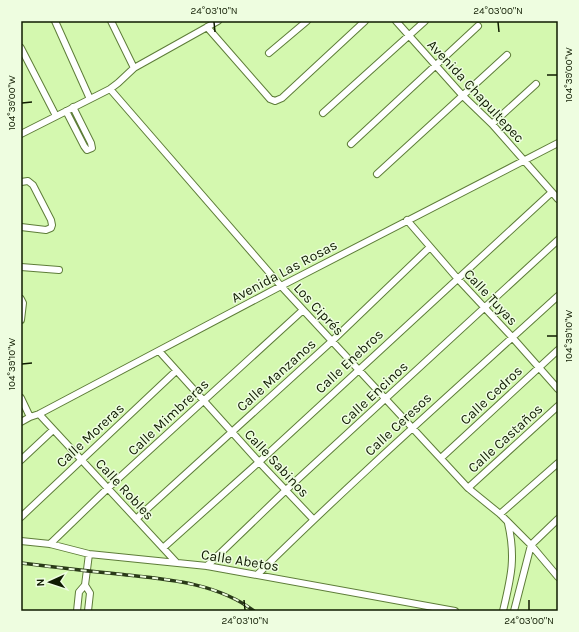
<svg xmlns="http://www.w3.org/2000/svg" width="579" height="632" font-family="Karla,sans-serif">
  <rect width="100%" height="100%" fill="#d4f8af"/>
  <g fill="none" stroke-linecap="round" stroke-linejoin="round">
    <!-- minor casing -->
    <g stroke="#5e7d39" stroke-width="8">
      <path id="minor" d="M 55,21 L 90,99
        M 111,21 L 134,68
        M 396,21 L 463,96 L 492,124 L 558,199
        M 207,27 L 270,99 L 275,101 L 282,98 L 365,21
        M 21,48 L 56,116
        M 269,53 L 307,21
        M 110,89 L 281,286 L 468,488 L 500,514 L 531,545 L 558,577
        M 66,111 L 84,146 L 87,150 L 92,148 L 91,143 L 73,107
        M 323,113 L 425,21
        M 492,124 L 536,84
        M 21,134 L 110,89 L 118,83 L 134,68 L 218,21
        M 351,144 L 478,26
        M 377,174 L 507,55
        M 21,182 L 28,181 L 33,185 L 51,220 L 52,225 L 51,228 L 46,230 L 21,227
        M 407,220 L 457,278 L 512,337 L 558,389
        M 21,267 L 59,270
        M 21,299 L 23,303 L 21,320
        M 159,351 L 259,462 L 313,519
        M 21,398 L 30,417
        M 39,414 L 176,562
        M 21,422 L 30,417 L 39,414 L 281,286 L 558,143
        M 441,458 L 558,350
        M 21,460 L 53,430
        M 468,488 L 558,406
        M 500,514 L 558,463
        M 21,517 L 176,371
        M 136,519 L 332,341 L 430,247
        M 21,541 L 50,544 L 89,554 L 207,566 L 455,611
        M 50,544 L 108,488 L 303,310
        M 163,548 L 259,462 L 552,192
        M 207,566 L 286,490 L 558,240
        M 258,574 C 355,478 457,388 558,296
        M 77,611 L 79,592 L 85,585
        M 88,611 L 90,593 L 85,585 L 89,554
        M 503,611 C 511,577 516,558 508,523
        M 514,611 L 531,545 L 558,519"/>
    </g>
    <!-- minor -->
    <use href="#minor" stroke="#fff" stroke-width="6"/>
    <!-- rail casing -->
    <g stroke="#2a3a19" stroke-width="3.5">
      <path id="rail" d="M 21,563 C 53,567 86,571 118,574 C 164,579 216,582 254,611"/>
    </g>
    <!-- rail -->
    <use href="#rail" stroke="#eefde0" stroke-width="2" stroke-dasharray="6" stroke-linecap="butt"/>
  </g>
  <!-- ticks -->
  <path fill="none" stroke="#0f1b01" stroke-width="1.5" d="M 214,22 L 215,32M 498,22 L 499,32M 547,75 L 557,75M 22,103 L 32,102M 547,336 L 557,336M 22,364 L 32,363M 244,600 L 245,610M 529,600 L 529,610"/>
  <g text-anchor="middle" stroke-width="3" stroke-linejoin="round" paint-order="stroke">
    <!-- street labels -->
    <g font-size="14" fill="#0f1b01" stroke="#eefde0">
      <text transform="translate(476 91) rotate(47)" y="5">Avenida Chapultepec</text>
      <text transform="translate(284 271) rotate(-28)" y="5">Avenida Las Rosas</text>
      <text transform="translate(491 297) rotate(47)" y="5">Calle Tuyas</text>
      <text transform="translate(319 309) rotate(47)" y="5">Los Ciprés</text>
      <text transform="translate(349 361) rotate(-43)" y="5">Calle Enebros</text>
      <text transform="translate(276 375) rotate(-42)" y="5">Calle Manzanos</text>
      <text transform="translate(374 393) rotate(-43)" y="5">Calle Encinos</text>
      <text transform="translate(491 395) rotate(-43)" y="5">Calle Cedros</text>
      <text transform="translate(168 417) rotate(-43)" y="5">Calle Mimbreras</text>
      <text transform="translate(398 424) rotate(-43)" y="5">Calle Ceresos</text>
      <text transform="translate(90 435) rotate(-43)" y="5">Calle Moreras</text>
      <text transform="translate(505 438) rotate(-42)" y="5">Calle Castaños</text>
      <text transform="translate(277 463) rotate(47)" y="5">Calle Sabinos</text>
      <text transform="translate(125 489) rotate(47)" y="5">Calle Robles</text>
      <text transform="translate(240 560) rotate(9)" y="5">Calle Abetos</text>
    </g>
  </g>
  <!-- border -->
  <rect width="579" height="632" fill="none" stroke="#eefde0" stroke-width="44"/>
  <!-- north arrow -->
  <g transform="translate(50 582) rotate(267)" stroke="#eefde0" stroke-width="3" paint-order="stroke">
  <path d="M0-3L7 15L0 10L-7 15Z" fill="#0f1b01"/>
  <text y="-6" font-size="11" font-weight="bold" text-anchor="middle" fill="#0f1b01">N</text>
  </g>
  <rect x="22" y="22" width="535" height="588" fill="none" stroke="#0f1b01" stroke-width="1.5"/>
  <g font-size="10" text-anchor="middle" fill="#0f1b01">
    <text x="214" y="14">24°03'10"N</text>
    <text x="498" y="14">24°03'00"N</text>
    <text transform="translate(568 75) rotate(-90)" y="4">104°39'00"W</text>
    <text transform="translate(11 103) rotate(-90)" y="4">104°39'00"W</text>
    <text transform="translate(568 336) rotate(-90)" y="4">104°39'10"W</text>
    <text transform="translate(11 364) rotate(-90)" y="4">104°39'10"W</text>
    <text x="245" y="624">24°03'10"N</text>
    <text x="529" y="624">24°03'00"N</text>
  </g>
</svg>
